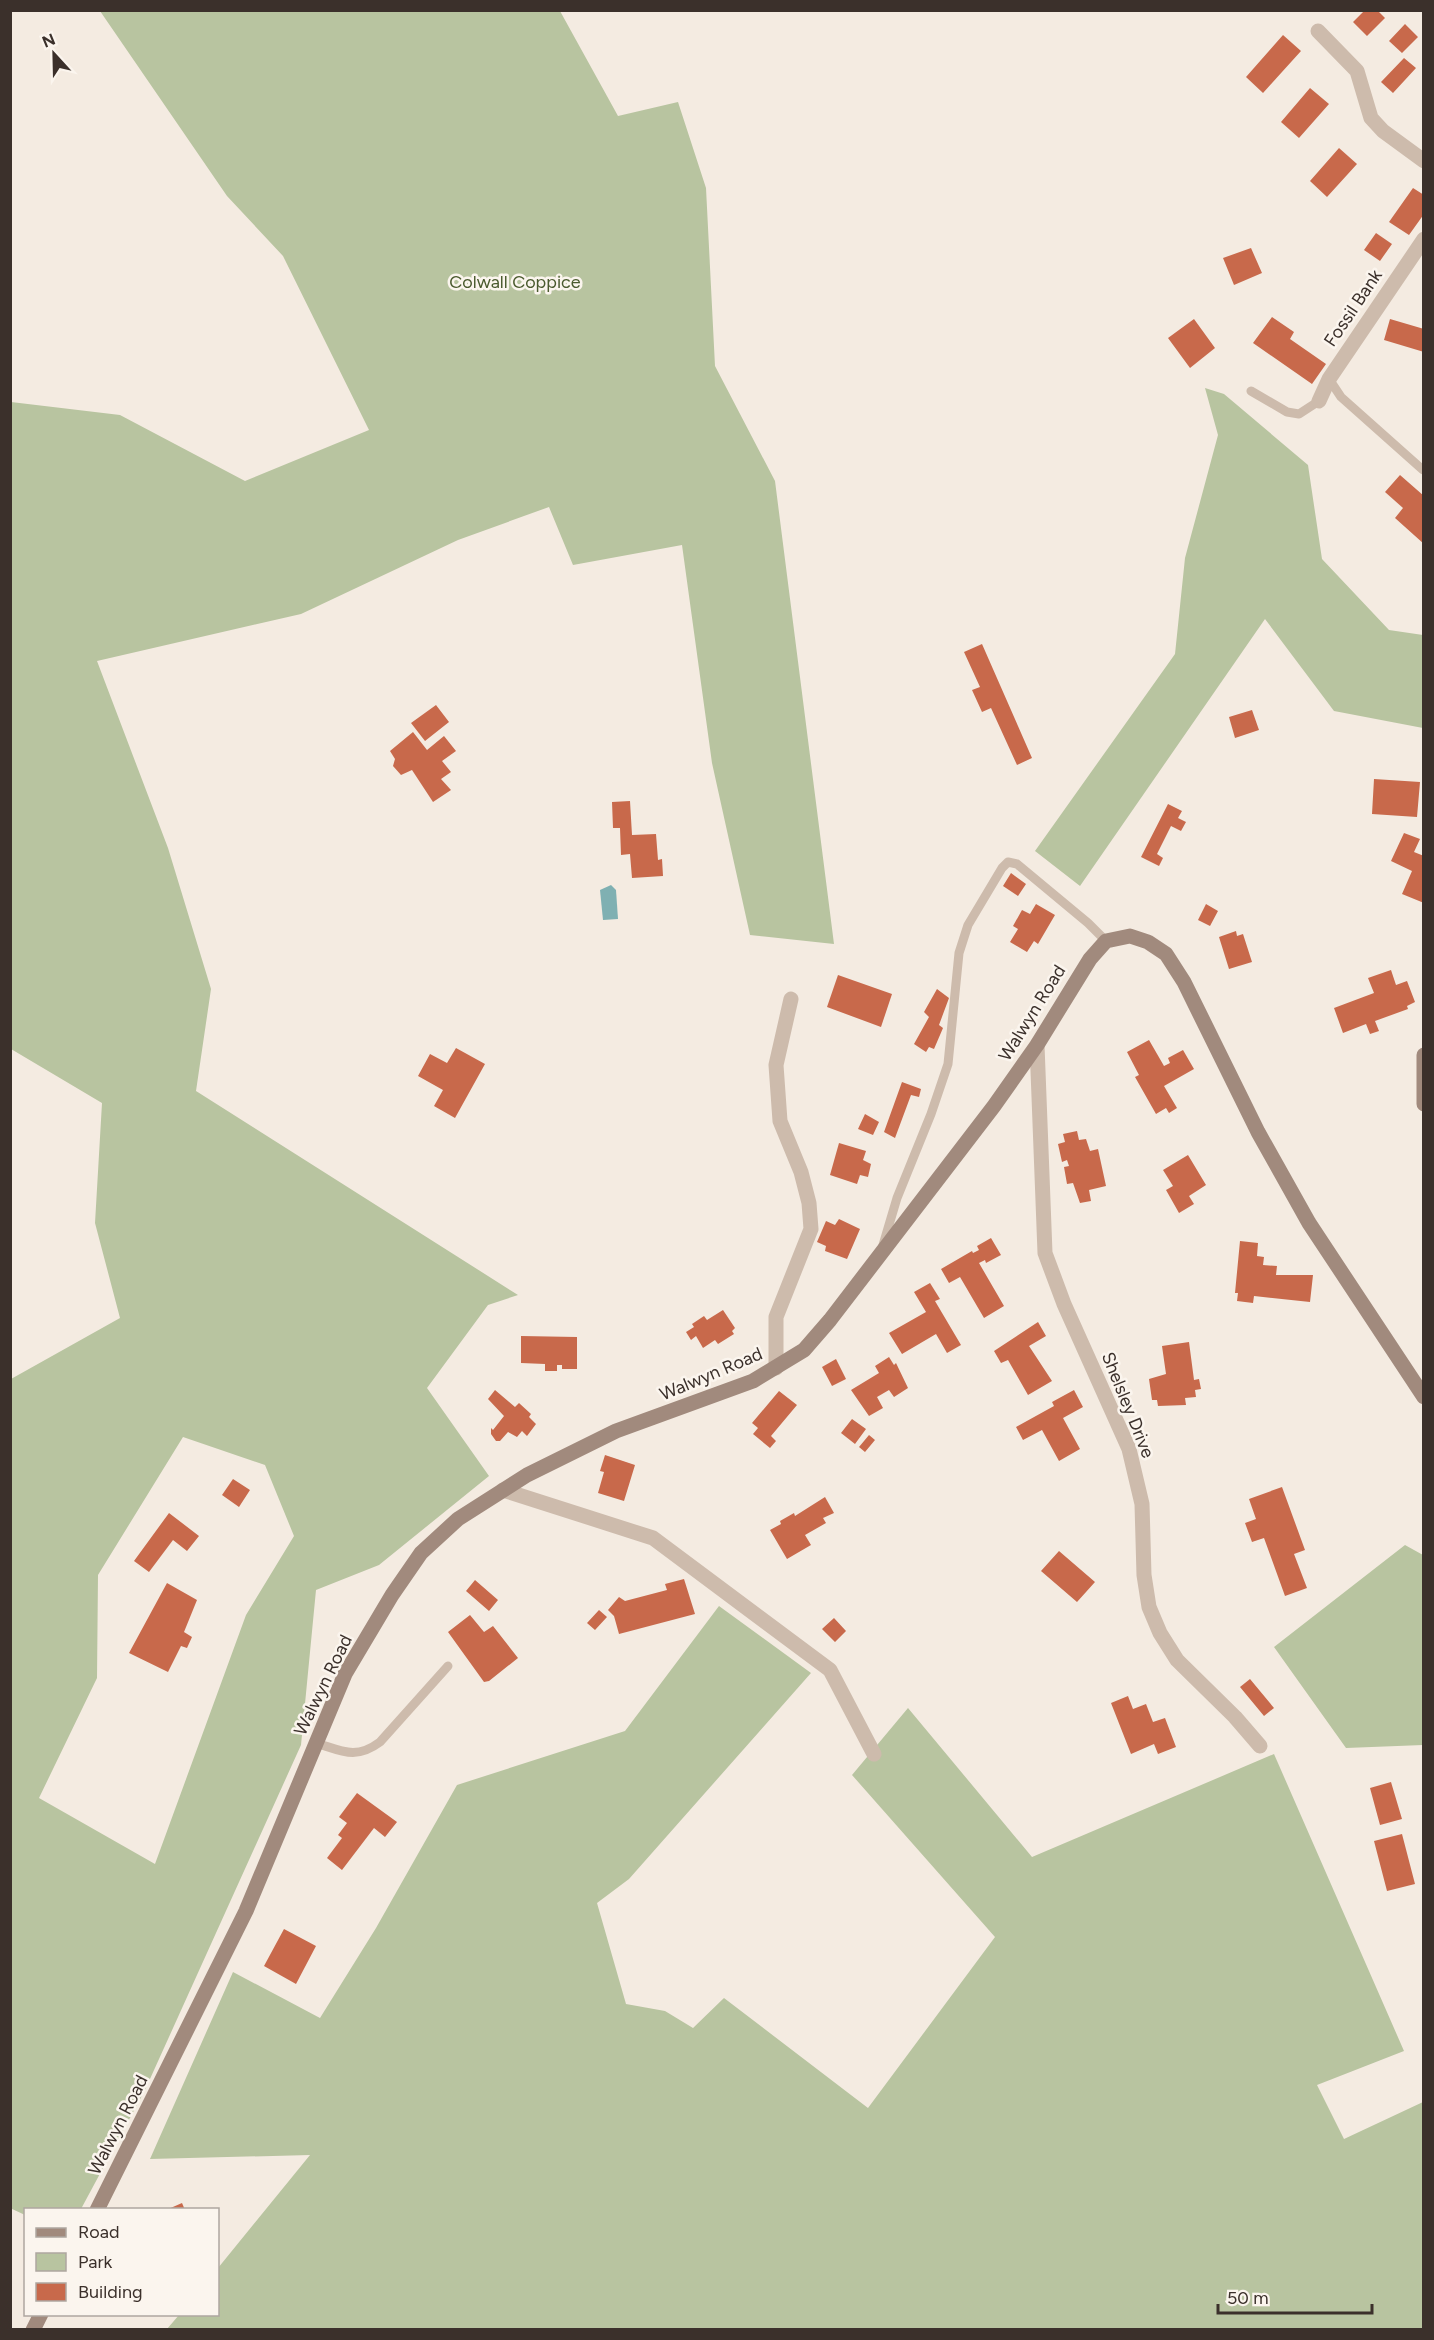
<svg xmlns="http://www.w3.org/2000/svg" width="1434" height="2340" font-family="Figtree,sans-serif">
  <rect width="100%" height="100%" fill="#f4ebe1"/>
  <!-- green -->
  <path fill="#b8c4a0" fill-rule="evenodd" d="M 100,11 L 560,11 L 618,116 L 678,102 L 706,188 L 715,366 L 775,481 L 834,944 L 750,935 L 712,763 L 682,545 L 573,565 L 549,507 L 458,540 L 301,614 L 97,661 L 168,848 L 211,989 L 196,1091 L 518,1295 L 488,1305 L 427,1388 L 489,1476 L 379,1565 L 316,1590 L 301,1745 L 145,2090 L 81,2209 L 26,2210 L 25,2215 L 10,2208 L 11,1379 L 120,1318 L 95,1223 L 102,1103 L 11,1049 L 11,402 L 120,415 L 245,481 L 369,430 L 283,256 L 227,196 ZM 183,1437 L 265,1465 L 294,1536 L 246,1615 L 155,1864 L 39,1798 L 97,1678 L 98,1575 Z
    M 1205,388 L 1224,394 L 1308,465 L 1322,559 L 1389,630 L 1423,635 L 1423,728 L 1334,711 L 1265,619 L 1080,886 L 1035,851 L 1175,654 L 1185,558 L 1218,435 Z
    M 1405,1545 L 1423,1555 L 1423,1745 L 1346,1748 L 1274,1647 Z
    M 719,1606 L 811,1673 L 629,1879 L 597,1903 L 626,2004 L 665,2011 L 693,2028 L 724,1998 L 868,2108 L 995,1937 L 852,1775 L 908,1708 L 1032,1857 L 1274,1754 L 1404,2051 L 1317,2085 L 1344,2139 L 1423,2102 L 1423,2329 L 167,2329 L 179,2315 L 218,2314 L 218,2268 L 310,2155 L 150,2159 L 233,1972 L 320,2018 L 376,1928 L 457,1785 L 625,1731 Z"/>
  <!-- water -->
  <path fill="#7fb0b2" d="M 611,885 L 616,890 L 618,919 L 603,920 L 600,890 Z"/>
  <!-- building -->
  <path fill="#c8694b" d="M 1365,10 L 1377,10 L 1385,18 L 1367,36 L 1353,22 Z
    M 1405,24 L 1418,37 L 1402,53 L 1389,41 Z
    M 1283,35 L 1301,51 L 1263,93 L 1246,77 Z
    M 1404,58 L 1416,68 L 1393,93 L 1381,82 Z
    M 1310,88 L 1329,104 L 1299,138 L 1281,122 Z
    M 1339,148 L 1357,164 L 1327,197 L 1310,181 Z
    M 1413,188 L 1424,195 L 1424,214 L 1409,235 L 1389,222 Z
    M 1376,233 L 1392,244 L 1380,261 L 1364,250 Z
    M 1251,248 L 1262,273 L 1234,285 L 1223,258 Z
    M 1272,317 L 1294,332 L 1290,339 L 1326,364 L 1312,384 L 1253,343 Z
    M 1194,319 L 1215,348 L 1190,368 L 1168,338 Z
    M 1390,319 L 1424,329 L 1424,352 L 1384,340 Z
    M 1400,475 L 1424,496 L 1424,544 L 1395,518 L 1403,508 L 1385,492 Z
    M 982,644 L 1032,758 L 1017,765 L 991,708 L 982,712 L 972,690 L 980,687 L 964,652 Z
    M 436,705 L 449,722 L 425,741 L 411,723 Z
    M 1252,710 L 1259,730 L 1235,738 L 1229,717 Z
    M 413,732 L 427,750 L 444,736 L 456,751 L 442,761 L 451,772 L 441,779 L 451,790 L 433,802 L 412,770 L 401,775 L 393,766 L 395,759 L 390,751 Z
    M 1374,779 L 1420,782 L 1417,817 L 1372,814 Z
    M 630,801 L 632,835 L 656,834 L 658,860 L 662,859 L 663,876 L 632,878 L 630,854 L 621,855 L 620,828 L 613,828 L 612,802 Z
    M 1168,804 L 1182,811 L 1178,818 L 1186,822 L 1181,831 L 1171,826 L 1157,854 L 1163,858 L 1159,866 L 1141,857 Z
    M 1404,833 L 1420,839 L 1414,852 L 1424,856 L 1424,903 L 1402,894 L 1412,871 L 1391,861 Z
    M 1011,873 L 1026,884 L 1018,896 L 1003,886 Z
    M 1036,904 L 1055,915 L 1038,944 L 1034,941 L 1027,952 L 1010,942 L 1018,929 L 1013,926 L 1022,910 L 1030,914 Z
    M 1206,904 L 1218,911 L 1210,926 L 1198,920 Z
    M 1236,931 L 1237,936 L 1243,934 L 1252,962 L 1229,969 L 1219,937 Z
    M 1391,970 L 1396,985 L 1407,981 L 1415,1002 L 1407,1006 L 1408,1009 L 1375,1021 L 1379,1031 L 1370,1034 L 1366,1024 L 1343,1033 L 1334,1008 L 1374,993 L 1368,978 Z
    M 838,975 L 892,994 L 881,1027 L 827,1007 Z
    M 937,989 L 949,998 L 939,1025 L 943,1028 L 934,1049 L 929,1047 L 926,1052 L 914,1044 L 929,1017 L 924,1012 Z
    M 1149,1040 L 1164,1066 L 1170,1063 L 1168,1058 L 1183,1050 L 1194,1069 L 1164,1086 L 1177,1108 L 1169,1113 L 1166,1108 L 1156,1114 L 1135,1077 L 1139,1075 L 1127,1052 Z
    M 456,1048 L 485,1064 L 455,1118 L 434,1106 L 443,1090 L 418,1076 L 430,1054 L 447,1063 Z
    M 902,1082 L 921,1089 L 919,1097 L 911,1095 L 895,1138 L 884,1132 Z
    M 865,1114 L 879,1122 L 873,1135 L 858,1129 Z
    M 1077,1131 L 1079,1140 L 1086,1139 L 1090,1151 L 1098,1149 L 1106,1186 L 1089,1190 L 1091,1201 L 1080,1203 L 1073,1183 L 1067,1184 L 1064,1167 L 1069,1166 L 1067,1160 L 1062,1162 L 1058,1144 L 1065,1142 L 1063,1134 Z
    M 839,1143 L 866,1151 L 863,1160 L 871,1164 L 868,1177 L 860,1175 L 857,1184 L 830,1175 Z
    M 1188,1155 L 1206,1185 L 1189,1196 L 1194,1204 L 1179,1213 L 1166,1190 L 1173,1186 L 1163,1170 Z
    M 839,1219 L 860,1229 L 847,1259 L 825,1251 L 826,1246 L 817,1242 L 826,1221 L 835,1225 Z
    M 991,1238 L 1001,1255 L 986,1263 L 985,1260 L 979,1263 L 1004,1306 L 984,1318 L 960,1277 L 949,1283 L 941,1269 L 972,1251 L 973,1253 L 979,1250 L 977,1246 Z
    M 1240,1241 L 1258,1243 L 1257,1256 L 1264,1257 L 1263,1265 L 1277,1266 L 1276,1275 L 1313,1275 L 1310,1302 L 1254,1296 L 1253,1303 L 1237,1301 L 1238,1293 L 1235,1293 Z
    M 930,1283 L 940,1299 L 935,1301 L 961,1345 L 947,1353 L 936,1334 L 902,1354 L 889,1333 L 926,1312 L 914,1292 Z
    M 723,1310 L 735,1328 L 732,1331 L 734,1334 L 718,1344 L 715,1340 L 703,1348 L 696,1336 L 691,1340 L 686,1332 L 694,1327 L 692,1324 L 704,1316 L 707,1320 Z
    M 1038,1322 L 1046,1336 L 1029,1346 L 1052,1381 L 1028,1395 L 1008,1360 L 1001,1363 L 994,1351 Z
    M 521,1336 L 577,1337 L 577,1369 L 562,1369 L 562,1365 L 557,1365 L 557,1371 L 545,1371 L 545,1364 L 521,1363 Z
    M 1189,1342 L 1194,1380 L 1199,1379 L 1201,1389 L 1195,1390 L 1196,1397 L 1185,1398 L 1186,1405 L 1158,1406 L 1157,1400 L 1152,1400 L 1149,1379 L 1166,1374 L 1162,1346 Z
    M 889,1357 L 894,1365 L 896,1363 L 908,1388 L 894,1397 L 889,1390 L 877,1397 L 883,1408 L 869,1416 L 851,1390 L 879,1373 L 875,1366 Z
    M 836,1359 L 846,1379 L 832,1386 L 822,1367 Z
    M 495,1390 L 515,1407 L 519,1403 L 531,1414 L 529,1417 L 536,1424 L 527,1436 L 522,1431 L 517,1437 L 508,1432 L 500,1441 L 496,1441 L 491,1434 L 491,1428 L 493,1430 L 504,1416 L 488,1399 Z
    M 1074,1390 L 1083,1407 L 1063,1418 L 1080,1449 L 1059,1461 L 1042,1430 L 1023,1440 L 1016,1427 L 1054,1406 L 1052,1402 Z
    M 779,1391 L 797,1405 L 771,1436 L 776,1441 L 770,1448 L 753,1434 L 758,1428 L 752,1423 Z
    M 852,1419 L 866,1429 L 855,1444 L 841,1433 Z
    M 869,1435 L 875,1440 L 865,1452 L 859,1447 Z
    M 605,1455 L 635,1465 L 624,1501 L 598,1493 L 604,1472 L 600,1471 Z
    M 233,1479 L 250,1490 L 239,1507 L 222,1495 Z
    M 1282,1487 L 1305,1550 L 1294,1554 L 1307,1588 L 1285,1596 L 1264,1538 L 1252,1542 L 1245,1523 L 1256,1519 L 1249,1499 Z
    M 825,1497 L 834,1513 L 823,1518 L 826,1523 L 805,1535 L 811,1545 L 787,1559 L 770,1530 L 781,1524 L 780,1521 L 794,1513 L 795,1516 Z
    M 169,1513 L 199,1536 L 187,1551 L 173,1540 L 149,1572 L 134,1561 Z
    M 1059,1551 L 1095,1582 L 1077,1602 L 1041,1571 Z
    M 684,1579 L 695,1614 L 619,1634 L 614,1616 L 608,1610 L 619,1597 L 625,1601 L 667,1590 L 665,1584 Z
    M 475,1580 L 498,1600 L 489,1611 L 466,1591 Z
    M 167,1583 L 197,1600 L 184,1632 L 192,1637 L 187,1648 L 181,1646 L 168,1672 L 129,1653 Z
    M 599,1610 L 607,1617 L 595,1630 L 587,1623 Z
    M 470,1615 L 484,1632 L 493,1626 L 518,1658 L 489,1681 L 484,1682 L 448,1632 Z
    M 834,1618 L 846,1631 L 835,1642 L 822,1629 Z
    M 1250,1679 L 1274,1708 L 1264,1716 L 1240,1687 Z
    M 1128,1696 L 1133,1709 L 1146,1704 L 1153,1722 L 1165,1718 L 1176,1747 L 1158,1754 L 1154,1744 L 1131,1754 L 1111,1703 Z
    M 1391,1782 L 1402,1819 L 1380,1825 L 1370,1788 Z
    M 357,1793 L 397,1822 L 385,1837 L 374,1828 L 342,1870 L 327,1858 L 342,1838 L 338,1835 L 347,1823 L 339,1817 Z
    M 1402,1834 L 1415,1884 L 1387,1891 L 1374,1841 Z
    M 284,1929 L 316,1946 L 296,1984 L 264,1966 Z
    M 182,2203 L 185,2210 L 166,2210 Z"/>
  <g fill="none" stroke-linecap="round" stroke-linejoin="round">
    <!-- lane -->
    <path stroke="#cdbbac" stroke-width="9" d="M 1329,379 L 1341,397 L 1423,470
      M 1251,391 L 1287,412 L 1299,414 L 1319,401
      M 883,1245 L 897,1198 L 931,1114 L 948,1064 L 959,953 L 968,925 L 1002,868 L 1008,862 L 1017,864 L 1088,923 L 1106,941
      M 316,1743 C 342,1751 356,1760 380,1742 L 448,1666"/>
    <!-- street -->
    <path stroke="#cdbbac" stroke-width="15" d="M 1318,31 L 1357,71 L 1371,118 L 1383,131 L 1424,161
      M 1319,401 L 1329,379 L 1424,239
      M 1037,1045 L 1045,1253 L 1064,1304 L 1129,1449 L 1142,1504 L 1144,1575 L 1149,1607 L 1160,1633 L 1177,1660 L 1235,1717 L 1260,1746
      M 776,1368 L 776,1317 L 811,1229 L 809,1203 L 801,1172 L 780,1121 L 776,1065 L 791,999
      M 503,1490 L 653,1538 L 830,1670 L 874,1754"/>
    <!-- secondary -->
    <path stroke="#a18a7d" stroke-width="15" d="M 1424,1055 L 1424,1104
      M 97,2210 L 246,1911 L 345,1674 L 392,1595 L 421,1553 L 458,1519 L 527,1475 L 616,1431 L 753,1381 L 804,1350 L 830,1320 L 994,1106 L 1037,1045 L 1090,959 L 1106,941 L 1130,936 L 1148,942 L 1166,954 L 1184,982 L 1258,1132 L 1309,1223 L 1424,1397
      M 33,2330 L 41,2314"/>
  </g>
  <g text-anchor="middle" stroke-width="5" stroke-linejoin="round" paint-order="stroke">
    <!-- park labels -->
    <g font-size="18" fill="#4a5a2e" stroke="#fbf5ee">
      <text x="515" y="288">Colwall Coppice</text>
    </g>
    <!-- street labels -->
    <g font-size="18" fill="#3b302b" stroke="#fbf5ee">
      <text transform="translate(1353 308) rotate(-56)" y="6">Fossil Bank</text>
      <text transform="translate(1032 1013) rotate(-58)" y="6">Walwyn Road</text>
      <text transform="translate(711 1374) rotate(-23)" y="6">Walwyn Road</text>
      <text transform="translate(1128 1405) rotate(68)" y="6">Shelsley Drive</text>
      <text transform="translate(323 1685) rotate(-64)" y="6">Walwyn Road</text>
      <text transform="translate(118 2125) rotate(-63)" y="6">Walwyn Road</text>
    </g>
  </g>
  <!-- border -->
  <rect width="1434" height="2340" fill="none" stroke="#3b302b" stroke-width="24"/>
  <!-- legend -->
  <rect x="24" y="2208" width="195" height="108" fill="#fbf5ee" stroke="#aea6a0" stroke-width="1.5"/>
  <rect x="36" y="2228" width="30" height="9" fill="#a18a7d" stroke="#aea6a0" stroke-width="1.5"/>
  <text x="78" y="2238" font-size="18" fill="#3b302b">Road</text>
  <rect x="36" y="2253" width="30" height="18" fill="#b8c4a0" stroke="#aea6a0" stroke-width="1.5"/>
  <text x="78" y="2268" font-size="18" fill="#3b302b">Park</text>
  <rect x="36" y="2283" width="30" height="18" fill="#c8694b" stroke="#aea6a0" stroke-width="1.5"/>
  <text x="78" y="2298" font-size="18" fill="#3b302b">Building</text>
  <!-- north arrow -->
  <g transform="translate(54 54) rotate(338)" stroke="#fbf5ee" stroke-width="4.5" paint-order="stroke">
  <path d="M0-4.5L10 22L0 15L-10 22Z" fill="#3b302b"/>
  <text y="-9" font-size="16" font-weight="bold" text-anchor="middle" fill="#3b302b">N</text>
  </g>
  <!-- scale -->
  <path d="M1218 2304v9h154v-9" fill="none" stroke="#3b302b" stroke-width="3"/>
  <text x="1227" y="2304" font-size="18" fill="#3b302b" stroke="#fbf5ee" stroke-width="4.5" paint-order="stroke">50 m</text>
</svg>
